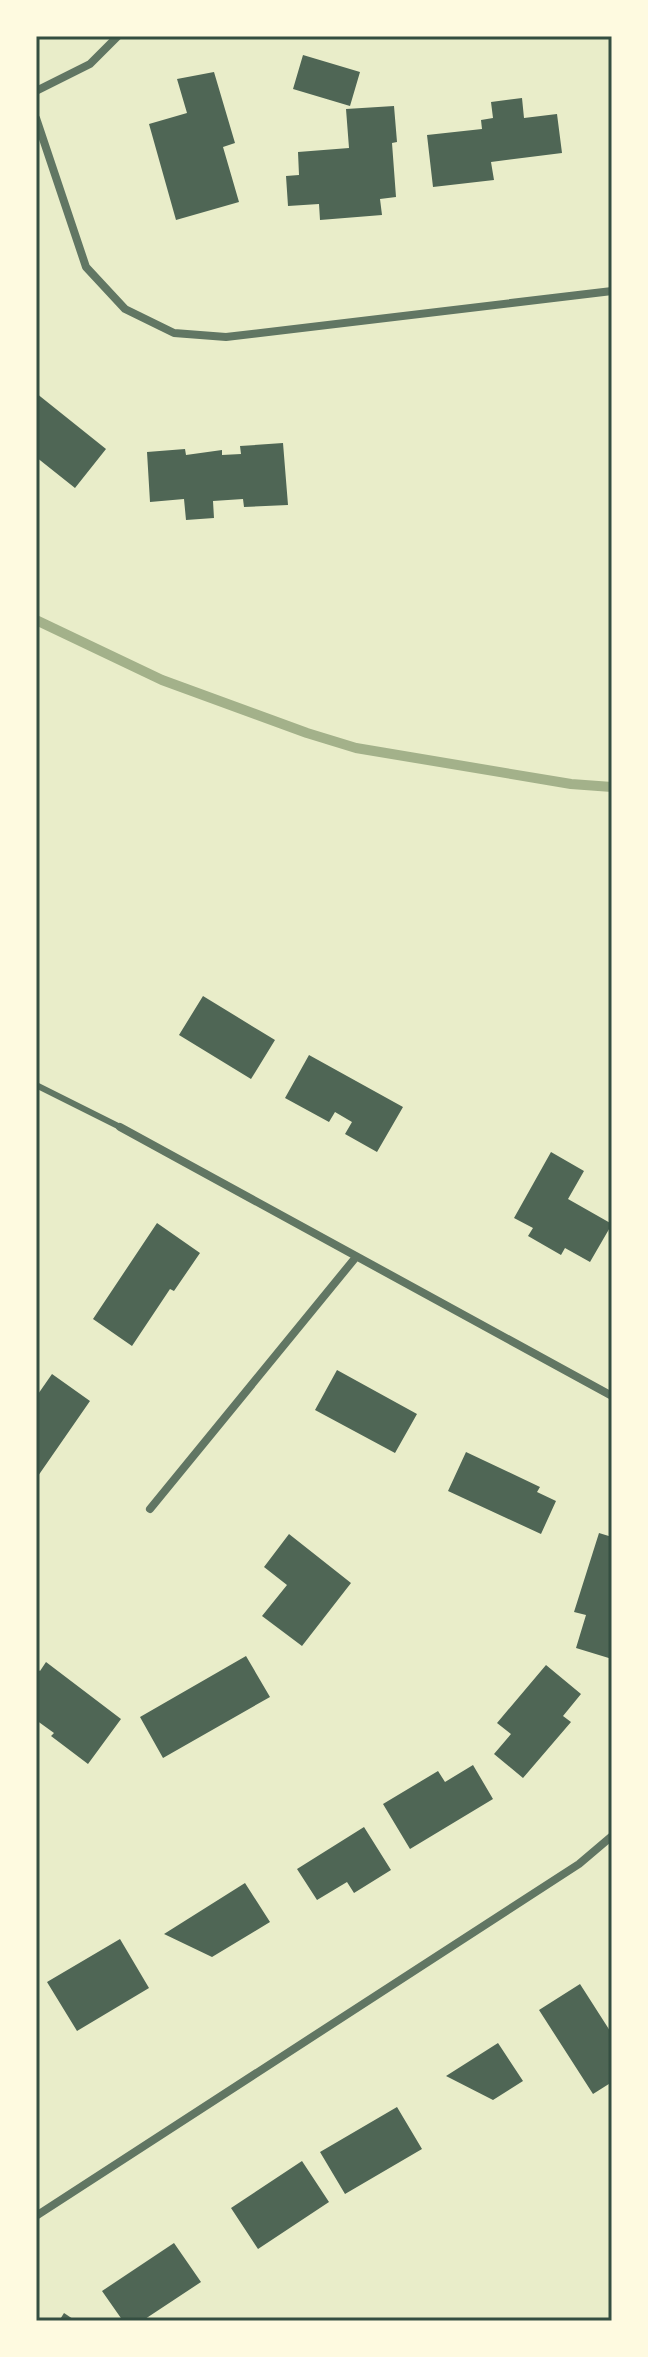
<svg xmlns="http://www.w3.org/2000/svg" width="648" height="2357" font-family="'Crimson Pro',serif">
  <rect width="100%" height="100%" fill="#e9edc9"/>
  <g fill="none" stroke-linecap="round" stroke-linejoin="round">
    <!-- stream -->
    <path stroke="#a3b18a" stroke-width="10" d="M 36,620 L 162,680 L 307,733 L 356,748 L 571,784 L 612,787"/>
  </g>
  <!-- building -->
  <path fill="#4f6655" d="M 303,55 L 360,72 L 350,106 L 293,89 Z
    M 214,72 L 235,143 L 223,147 L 239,202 L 176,220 L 149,124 L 187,113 L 177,79 Z
    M 522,98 L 524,118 L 557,114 L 562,153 L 491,162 L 494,180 L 433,187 L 427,135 L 482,129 L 481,120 L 493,118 L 491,102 Z
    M 394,106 L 397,142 L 392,143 L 396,197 L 380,199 L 382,215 L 320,220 L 319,204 L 288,206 L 286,176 L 299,175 L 298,152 L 349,148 L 346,109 Z
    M 36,393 L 106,449 L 75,488 L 36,457 Z
    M 283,443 L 288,505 L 244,507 L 243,499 L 213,501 L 214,518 L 186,520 L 184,499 L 150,502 L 147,452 L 185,449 L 186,455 L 222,450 L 222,455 L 241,454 L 240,446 Z
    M 203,996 L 275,1040 L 251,1079 L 179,1035 Z
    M 309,1055 L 403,1107 L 377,1152 L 345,1134 L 352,1122 L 335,1112 L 329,1122 L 285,1098 Z
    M 551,1152 L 584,1171 L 568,1199 L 612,1224 L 590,1262 L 565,1248 L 561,1255 L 528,1236 L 533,1228 L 514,1218 Z
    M 157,1223 L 200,1253 L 174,1291 L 170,1289 L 132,1346 L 93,1319 Z
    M 337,1370 L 417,1414 L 395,1453 L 315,1410 Z
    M 52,1374 L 90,1401 L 38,1476 L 36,1397 Z
    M 466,1452 L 540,1487 L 537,1492 L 556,1501 L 541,1534 L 448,1491 Z
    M 599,1533 L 612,1537 L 612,1659 L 576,1648 L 586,1615 L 574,1612 Z
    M 289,1534 L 351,1583 L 302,1646 L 262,1616 L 287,1585 L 264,1567 Z
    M 246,1656 L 270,1697 L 163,1758 L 140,1717 Z
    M 46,1662 L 121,1719 L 88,1764 L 51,1736 L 54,1733 L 36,1720 L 36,1668 L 40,1671 Z
    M 546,1665 L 581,1694 L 563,1716 L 571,1722 L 523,1778 L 494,1754 L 511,1734 L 497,1723 Z
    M 473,1765 L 493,1799 L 410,1849 L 383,1804 L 438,1771 L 445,1782 Z
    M 364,1827 L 391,1870 L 354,1893 L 347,1882 L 317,1900 L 297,1869 Z
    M 245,1883 L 270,1922 L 212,1957 L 164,1934 Z
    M 120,1939 L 149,1988 L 77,2031 L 47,1982 Z
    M 580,1984 L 612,2034 L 612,2082 L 593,2094 L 539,2010 Z
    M 498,2043 L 523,2081 L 493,2100 L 446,2076 Z
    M 397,2107 L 422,2149 L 345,2194 L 320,2152 Z
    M 302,2161 L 329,2202 L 258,2249 L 231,2208 Z
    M 174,2243 L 201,2282 L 142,2321 L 135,2321 L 133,2318 L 123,2321 L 102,2291 Z
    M 64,2313 L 76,2321 L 59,2321 Z"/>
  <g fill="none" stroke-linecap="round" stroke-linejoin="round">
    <!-- service -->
    <path stroke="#617663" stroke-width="6" d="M 36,1085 L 120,1127"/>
    <!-- minor -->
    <path stroke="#617663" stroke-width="8" d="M 36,91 L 90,64 L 118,36
      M 36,118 L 86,267 L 125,309 L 174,333 L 226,337 L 612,291
      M 120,1127 L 612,1396
      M 150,1509 L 356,1257
      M 36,2216 L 579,1864 L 612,1836"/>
  </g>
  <!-- border -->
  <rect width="648" height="2357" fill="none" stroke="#fefae0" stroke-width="76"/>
  <rect x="38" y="38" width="572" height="2281" fill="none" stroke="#344e41" stroke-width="3"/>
</svg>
